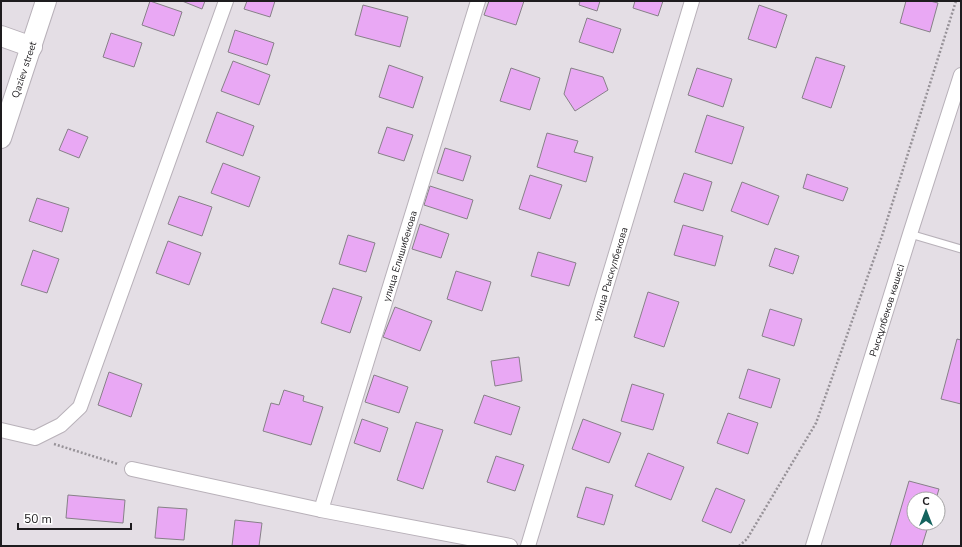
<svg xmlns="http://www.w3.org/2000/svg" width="962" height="547" font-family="'Nunito Sans',sans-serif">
  <rect width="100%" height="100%" fill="#e4dee5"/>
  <!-- building -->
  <path fill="#e9a8f4" stroke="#878188" d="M 150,1 L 182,12 L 174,36 L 142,25 Z
    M 182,1 L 205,1 L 202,9 Z
    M 247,1 L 275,1 L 270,17 L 244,9 Z
    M 489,1 L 524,1 L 516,25 L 484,15 Z
    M 580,1 L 600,1 L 597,11 L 579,5 Z
    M 635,1 L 663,1 L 658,16 L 633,8 Z
    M 906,1 L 930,1 L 938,3 L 930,32 L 900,23 Z
    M 363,5 L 408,17 L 400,47 L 355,35 Z
    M 759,5 L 787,15 L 776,48 L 748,39 Z
    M 587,18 L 621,29 L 613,53 L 579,42 Z
    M 235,30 L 274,43 L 267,65 L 228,52 Z
    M 111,33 L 142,43 L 134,67 L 103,57 Z
    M 816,57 L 845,66 L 831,108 L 802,98 Z
    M 233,61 L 270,75 L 259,105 L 221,91 Z
    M 389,65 L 423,77 L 413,108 L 379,97 Z
    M 511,68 L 540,78 L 530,110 L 500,101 Z
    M 571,68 L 603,77 L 608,90 L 575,111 L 564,94 Z
    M 697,68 L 732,79 L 723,107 L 688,95 Z
    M 217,112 L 254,126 L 243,156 L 206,142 Z
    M 707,115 L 744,127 L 732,164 L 695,152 Z
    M 387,127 L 413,135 L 404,161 L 378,153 Z
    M 68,129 L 88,137 L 79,158 L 59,150 Z
    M 547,133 L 578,141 L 574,152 L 593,157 L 586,182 L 537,167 Z
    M 445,148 L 471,156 L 463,181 L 437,173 Z
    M 223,163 L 260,177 L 249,207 L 211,193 Z
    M 684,173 L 712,182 L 703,211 L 674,202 Z
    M 807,174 L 848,188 L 843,201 L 803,188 Z
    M 530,175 L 562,185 L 550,219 L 519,209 Z
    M 742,182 L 779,196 L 768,225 L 731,211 Z
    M 430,186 L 473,200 L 467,219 L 424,205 Z
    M 179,196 L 212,207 L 202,236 L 168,224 Z
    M 37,198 L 69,208 L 62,232 L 29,221 Z
    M 420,224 L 449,234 L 441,258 L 412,249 Z
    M 683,225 L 723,236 L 715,266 L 674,255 Z
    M 348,235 L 375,243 L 366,272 L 339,264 Z
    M 168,241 L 201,253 L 189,285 L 156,273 Z
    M 775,248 L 799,256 L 793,274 L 769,266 Z
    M 33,250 L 59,259 L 47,293 L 21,285 Z
    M 538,252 L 576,263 L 569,286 L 531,276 Z
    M 456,271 L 491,282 L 482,311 L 447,299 Z
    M 333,288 L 362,297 L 350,333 L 321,323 Z
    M 648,292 L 679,302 L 664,347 L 634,337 Z
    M 395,307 L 432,321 L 420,351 L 383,337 Z
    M 770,309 L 802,319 L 794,346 L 762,336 Z
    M 957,339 L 961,340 L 961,404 L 941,399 Z
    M 519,357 L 522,381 L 495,386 L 491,361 Z
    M 748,369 L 780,379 L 771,408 L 739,398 Z
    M 109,372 L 142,384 L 131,417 L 98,405 Z
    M 374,375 L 408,387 L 399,413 L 365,402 Z
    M 632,384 L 664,394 L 653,430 L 621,421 Z
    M 284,390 L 304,396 L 303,401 L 323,407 L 311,445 L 263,431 L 271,403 L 279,405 Z
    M 484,395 L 520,407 L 511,435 L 474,423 Z
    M 728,413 L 758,423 L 748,454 L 717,443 Z
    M 362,419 L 388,428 L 380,452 L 354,443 Z
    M 583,419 L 621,433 L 609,463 L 572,449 Z
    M 416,422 L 443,430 L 423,489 L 397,480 Z
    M 648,453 L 684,467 L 671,500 L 635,486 Z
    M 496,456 L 524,465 L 515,491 L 487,482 Z
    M 909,481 L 939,489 L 936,499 L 914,499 L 914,523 L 929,523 L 922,546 L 890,546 Z
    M 586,487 L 613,495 L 604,525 L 577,517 Z
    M 716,488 L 745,500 L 731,533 L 702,521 Z
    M 68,495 L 125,500 L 123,523 L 66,518 Z
    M 158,507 L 187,509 L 184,540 L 155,538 Z
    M 235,520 L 262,523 L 259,546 L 232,546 Z"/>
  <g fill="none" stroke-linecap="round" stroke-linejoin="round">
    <!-- lane casing -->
    <g stroke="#b8b1b9" stroke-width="9">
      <path id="lane" d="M 910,234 L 961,249"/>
    </g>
    <!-- street casing -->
    <g stroke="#b8b1b9" stroke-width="16">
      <g id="street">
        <path d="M 1,430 L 35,438 L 61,425 L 80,407 L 226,1"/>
        <path d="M 132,469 L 321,510 L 510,546"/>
        <path id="s1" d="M 321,510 L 478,1"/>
        <path id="s2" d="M 528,546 L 692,1"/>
        <path id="s3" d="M 813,546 L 910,234 L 961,75"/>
      </g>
    </g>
    <!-- secondary casing -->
    <g stroke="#b8b1b9" stroke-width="22">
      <g id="secondary">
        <path d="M 1,36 L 32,47"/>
        <path id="s4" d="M 1,138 L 46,1"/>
      </g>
    </g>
    <!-- path -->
    <path stroke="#979298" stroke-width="2.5" stroke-dasharray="2 2" stroke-linecap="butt" d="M 54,444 L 118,464
      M 739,546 L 747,539 L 816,423 L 882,236 L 956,1"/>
    <!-- lane -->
    <use href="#lane" stroke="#fff" stroke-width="7"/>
    <!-- street -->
    <use href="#street" stroke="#fff" stroke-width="14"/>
    <!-- secondary -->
    <use href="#secondary" stroke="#fff" stroke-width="20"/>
  </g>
  <g text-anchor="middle" stroke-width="3" stroke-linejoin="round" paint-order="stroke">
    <!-- street labels -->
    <g font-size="10" fill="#1e1c1f" stroke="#fff">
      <text dy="4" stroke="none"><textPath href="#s4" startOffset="72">Qaziev street</textPath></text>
      <text dy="4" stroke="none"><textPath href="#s1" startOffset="266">улица Елишибекова</textPath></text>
      <text dy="4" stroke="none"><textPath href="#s2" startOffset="284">улица Рыскулбекова</textPath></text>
      <text dy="4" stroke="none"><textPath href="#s3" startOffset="247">Рысқұлбеков көшесі</textPath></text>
    </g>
  </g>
  <!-- border -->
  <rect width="962" height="547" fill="none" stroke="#1e1c1f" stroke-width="4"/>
  <!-- north arrow -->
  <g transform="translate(926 511)"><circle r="19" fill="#ffffff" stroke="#a5a4a5"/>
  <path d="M0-3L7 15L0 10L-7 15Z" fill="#14635e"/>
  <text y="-6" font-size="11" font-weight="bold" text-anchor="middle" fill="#1e1c1f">С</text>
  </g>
  <!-- scale -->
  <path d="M18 523v6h113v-6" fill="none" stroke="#1e1c1f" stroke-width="2"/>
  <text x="24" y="523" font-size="12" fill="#1e1c1f" stroke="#ffffff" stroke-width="3" paint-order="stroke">50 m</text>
</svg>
